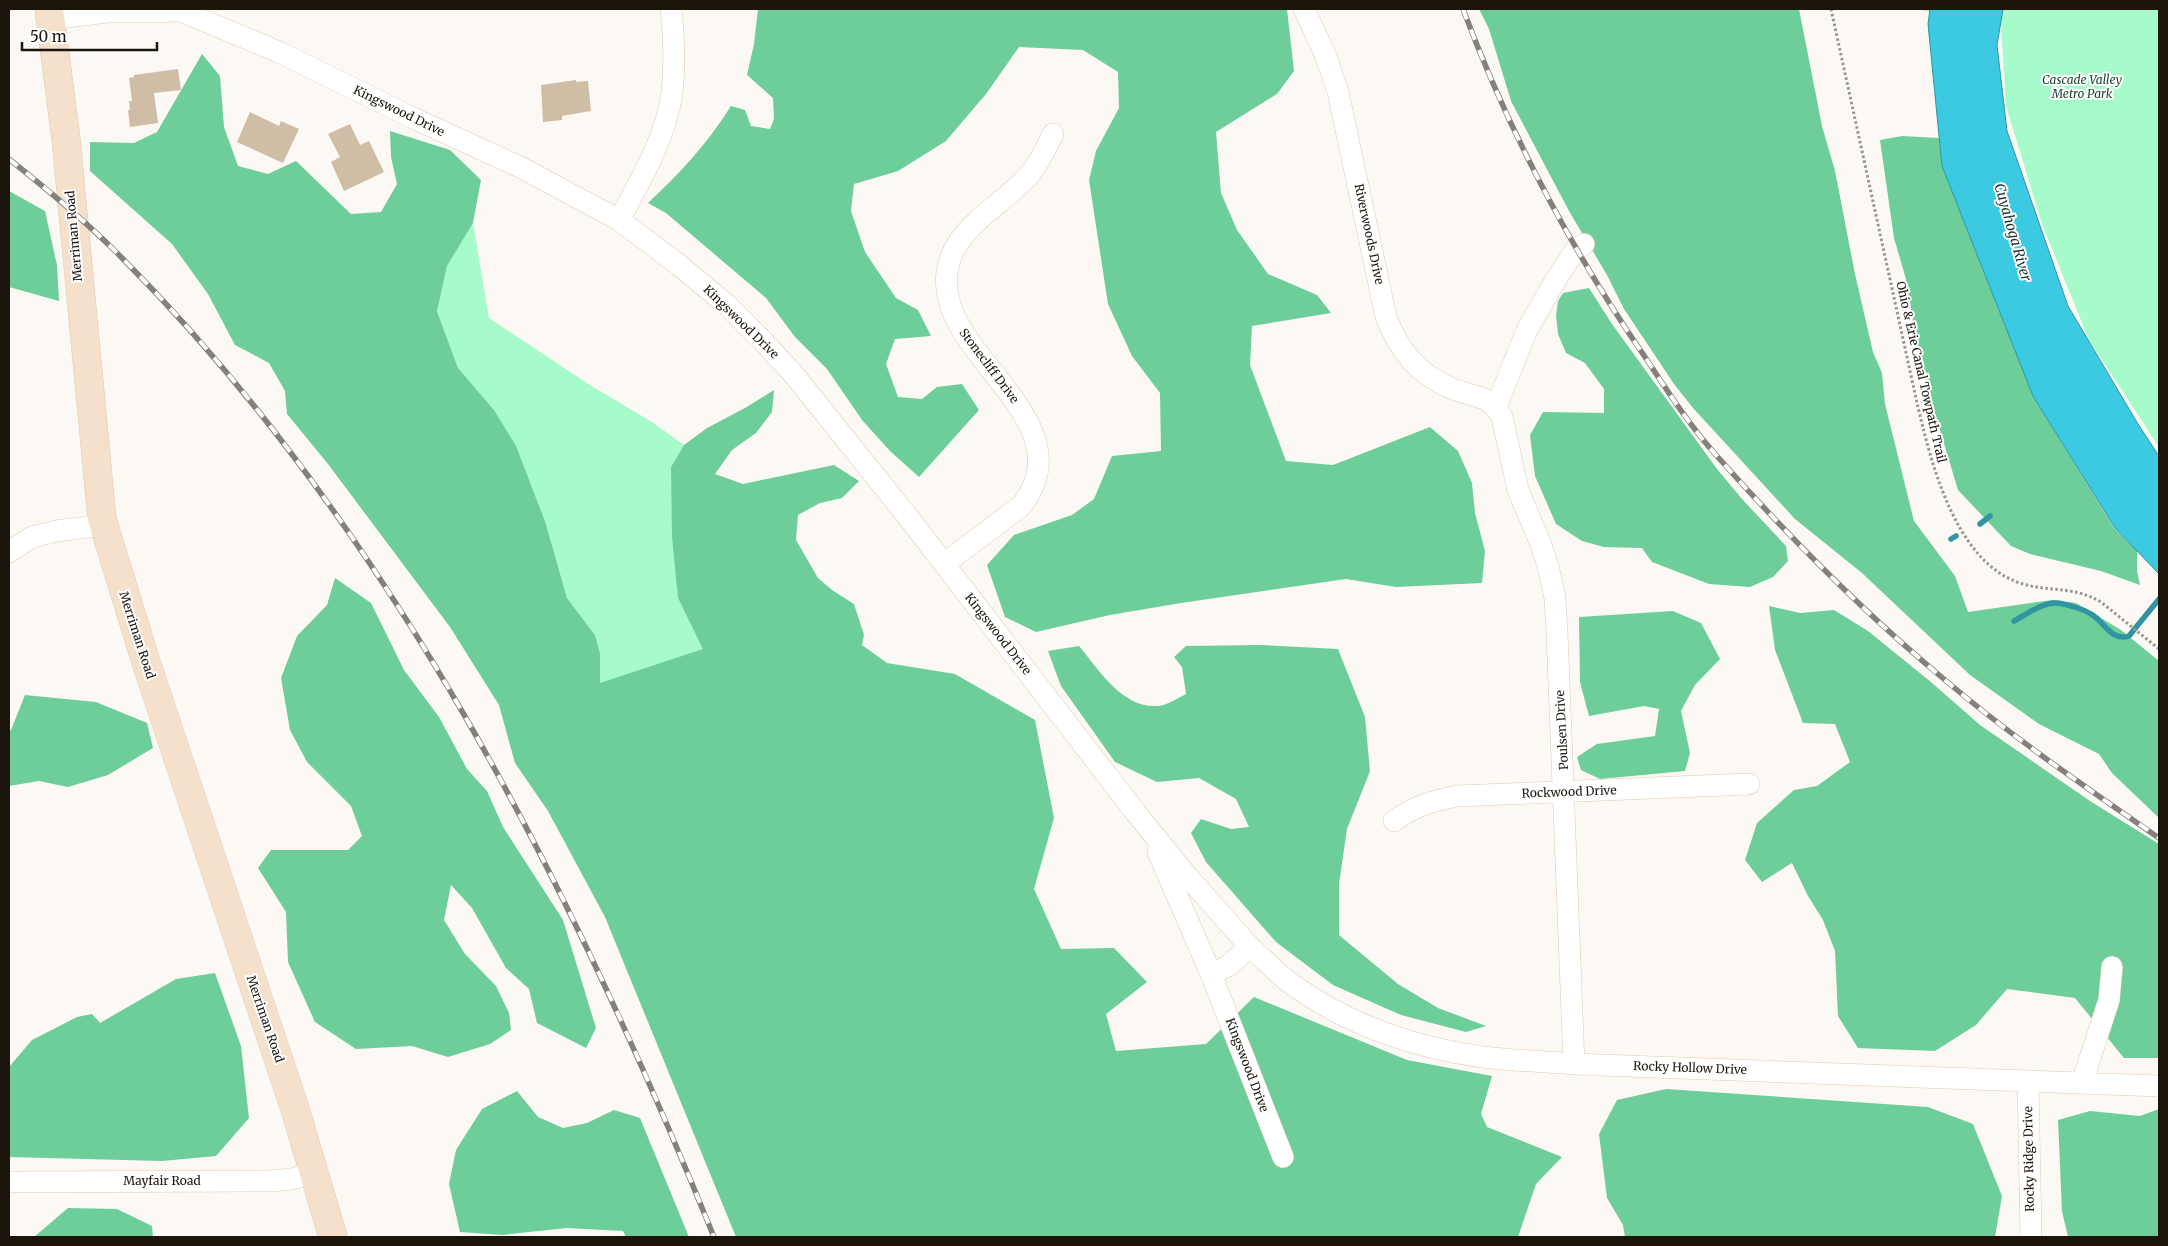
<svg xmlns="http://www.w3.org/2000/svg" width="2168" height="1246" font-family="Merriweather,serif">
  <rect width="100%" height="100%" fill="#fcf8f3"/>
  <!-- green -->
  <path fill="#a7fbca" d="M 1917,9 L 2159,9 L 2159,447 L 2089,340 L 2042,224 L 2006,106 L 2001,27 Z
    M 473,223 L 489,318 L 590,385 L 652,422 L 684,445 L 671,467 L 678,598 L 704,649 L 599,684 L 600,653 L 595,635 L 567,598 L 545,521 L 531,484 L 494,410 L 458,368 L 437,310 L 447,266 Z"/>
  <!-- forest -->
  <path fill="#6dce99" d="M 758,9 L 1287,9 L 1294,71 L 1277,94 L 1216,132 L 1221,193 L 1237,230 L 1268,274 L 1317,295 L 1331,313 L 1252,326 L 1250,365 L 1286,461 L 1333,465 L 1430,427 L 1458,451 L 1472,483 L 1475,513 L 1485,551 L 1482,583 L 1396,587 L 1346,579 L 1181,603 L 1110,615 L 1036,632 L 1005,617 L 987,565 L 1014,535 L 1072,515 L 1094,499 L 1112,456 L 1161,451 L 1160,393 L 1132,356 L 1108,304 L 1089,180 L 1096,151 L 1119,108 L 1118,72 L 1083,50 L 1019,47 L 986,94 L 946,141 L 898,171 L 854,184 L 851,211 L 865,252 L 896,298 L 918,310 L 931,336 L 895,339 L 886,364 L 898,397 L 922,399 L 937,387 L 962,384 L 979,410 L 919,477 L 890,451 L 862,420 L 827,369 L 795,337 L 766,298 L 666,213 L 648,203 C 680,173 708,143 731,106 L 745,110 L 751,126 L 770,129 L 774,119 L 773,98 L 747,75 L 754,44 Z
    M 1479,9 L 1799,9 L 1822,126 L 1835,171 L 1855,274 L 1873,352 L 1882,373 L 1885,404 L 1914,521 L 1955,576 L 1968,612 L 2052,600 L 2076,603 L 2121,630 L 2159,661 L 2159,818 L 2112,773 L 2099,754 L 2039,724 L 1970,675 L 1862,573 L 1795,519 L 1693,408 L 1674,384 L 1624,309 L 1607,275 L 1569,211 L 1511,101 L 1489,29 Z
    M 202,54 L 220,76 L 224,127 L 238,166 L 268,174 L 296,161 L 351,214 L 381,212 L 397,184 L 391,157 L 390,131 L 450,150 L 481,180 L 473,223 L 447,266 L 437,311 L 458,368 L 494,410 L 516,446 L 545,521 L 567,598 L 595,635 L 600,653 L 600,683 L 703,649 L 678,598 L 672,537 L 671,467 L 684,445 L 707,428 L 745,408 L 774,390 L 772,412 L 756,433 L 732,450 L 715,474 L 743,484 L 834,465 L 859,481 L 842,498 L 820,503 L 798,515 L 796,540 L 818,578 L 832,590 L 854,604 L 864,635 L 862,645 L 887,663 L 955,674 L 1035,720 L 1054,818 L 1034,889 L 1061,949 L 1114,948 L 1147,982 L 1106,1014 L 1116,1051 L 1206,1044 L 1254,997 L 1407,1060 L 1492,1076 L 1481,1114 L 1487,1127 L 1562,1157 L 1536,1184 L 1518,1237 L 736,1237 L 605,917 L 548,811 L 515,763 L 499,705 L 450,627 L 328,464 L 287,414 L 285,391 L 269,363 L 235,345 L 208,294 L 172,244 L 90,171 L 90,142 L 134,143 L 157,132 Z
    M 1902,136 L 1939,138 L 1942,166 L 2033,396 L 2114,528 L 2137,551 L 2137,571 L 2140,585 L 2101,571 L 2030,554 L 2011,546 L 1958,490 L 1921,367 L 1906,279 L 1894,238 L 1880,140 Z
    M 9,191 L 45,211 L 57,265 L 59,301 L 9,287 Z
    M 1589,288 L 1612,324 L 1717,469 L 1742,499 L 1786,546 L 1788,561 L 1773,577 L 1750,587 L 1709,584 L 1652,562 L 1642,548 L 1604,547 L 1582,541 L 1556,524 L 1535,476 L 1530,435 L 1543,412 L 1604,413 L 1604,389 L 1585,363 L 1566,353 L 1558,334 L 1556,316 L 1558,301 L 1563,293 Z
    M 335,578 L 371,603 L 404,670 L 439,717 L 467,769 L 487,791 L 503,827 L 563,920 L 596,1028 L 586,1048 L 537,1023 L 529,989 L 506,968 L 472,908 L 451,885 L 444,920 L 465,954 L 496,986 L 509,1013 L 511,1030 L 490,1044 L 448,1057 L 412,1046 L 356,1049 L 315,1022 L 288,962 L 286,912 L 258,868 L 271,850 L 348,850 L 362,836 L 351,806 L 307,762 L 290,730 L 281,678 L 297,636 L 327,605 Z
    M 1769,606 L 1800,613 L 1834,610 L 1868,631 L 1931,682 L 1980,725 L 2090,801 L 2159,844 L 2159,1058 L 2124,1058 L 2075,998 L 2007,989 L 1976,1025 L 1935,1051 L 1858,1048 L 1838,1016 L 1835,951 L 1823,920 L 1808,896 L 1792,863 L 1762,882 L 1745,860 L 1757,823 L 1794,790 L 1817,786 L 1850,762 L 1835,724 L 1803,723 L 1775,650 Z
    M 1673,611 L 1701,623 L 1720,659 L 1695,685 L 1681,711 L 1690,753 L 1685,771 L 1600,779 L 1581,770 L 1577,757 L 1597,744 L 1655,736 L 1659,709 L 1644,706 L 1589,716 L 1580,682 L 1579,617 Z
    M 1262,645 L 1338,649 L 1365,717 L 1370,771 L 1347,829 L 1339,884 L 1339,935 L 1398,984 L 1438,1008 L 1486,1026 L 1466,1032 L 1401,1015 L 1333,985 L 1276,942 L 1206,862 L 1191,833 L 1201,819 L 1231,829 L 1249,827 L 1236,799 L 1199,778 L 1157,782 L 1115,762 L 1061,686 L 1048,651 L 1079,646 C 1099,670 1122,708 1157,706 C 1166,706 1178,698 1186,694 L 1182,667 L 1174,657 L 1186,646 Z
    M 25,695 L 96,702 L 147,723 L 153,748 L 108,775 L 68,787 L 39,781 L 9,786 L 9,731 L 11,730 Z
    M 215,973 L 241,1046 L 249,1118 L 216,1156 L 162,1161 L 9,1157 L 9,1067 L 32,1040 L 77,1017 L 92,1014 L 100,1023 L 176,979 Z
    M 1666,1089 L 1928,1107 L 1973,1124 L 2002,1196 L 1995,1237 L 1625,1237 L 1623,1225 L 1607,1198 L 1599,1134 L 1617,1100 Z
    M 517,1091 L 538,1117 L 563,1128 L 587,1123 L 614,1110 L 640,1118 L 689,1237 L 626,1237 L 623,1231 L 567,1228 L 502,1235 L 460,1232 L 449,1184 L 456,1150 L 482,1109 Z
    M 2159,1109 L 2159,1237 L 2068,1237 L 2062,1211 L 2058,1120 L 2090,1111 L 2140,1116 Z
    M 68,1208 L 117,1209 L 152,1226 L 153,1237 L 34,1237 Z"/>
  <!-- water -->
  <path fill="#3bcae1" stroke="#3194a1" d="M 1930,9 L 2003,9 L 1997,45 L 2007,131 L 2068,306 L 2138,424 L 2159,456 L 2159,574 L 2115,528 L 2033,396 L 1942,166 L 1928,24 Z"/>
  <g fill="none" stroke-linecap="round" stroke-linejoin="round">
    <!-- stream -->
    <path stroke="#3194a1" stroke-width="5.5" d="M 1980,524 L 1990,516
      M 1951,539 L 1956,536
      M 2014,621 C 2025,615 2043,602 2057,603 C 2066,604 2083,609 2091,614 C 2104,621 2111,642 2129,636 L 2159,599"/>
  </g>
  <!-- building -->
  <path fill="#cfbda5" d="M 178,69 L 181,90 L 154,93 L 158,123 L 130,127 L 128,110 L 130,110 L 129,101 L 132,101 L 129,78 L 134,77 L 134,75 Z
    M 576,80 L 576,82 L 588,81 L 591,111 L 562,116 L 562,120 L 543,122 L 541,85 Z
    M 250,112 L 279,126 L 281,121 L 299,129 L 283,163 L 237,142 Z
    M 350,124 L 360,145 L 369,141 L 384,172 L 344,191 L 331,162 L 340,157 L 328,134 Z"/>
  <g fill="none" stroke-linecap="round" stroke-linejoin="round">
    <!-- minor casing -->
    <g stroke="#dccbb2" stroke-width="22">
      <path id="minor" d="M 176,9 L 279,52 L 413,118 L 520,167 L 619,220 L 679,265 L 727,305 L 762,340 L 795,376 L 908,517 L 1136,813 L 1188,877 L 1250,947 L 1228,966 L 1211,974 L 1283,1157
        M 1304,9 L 1325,54 L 1338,92 L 1386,317 C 1399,350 1417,374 1451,388 C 1473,398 1489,393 1502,417 L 1518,490 L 1540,542 L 1548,566 L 1555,598 L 1557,632 L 1574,1064
        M 50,19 L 107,12 L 162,12 L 178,10
        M 619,220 C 640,181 666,138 672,93 C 675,65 674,37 671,9
        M 1496,407 L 1527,330 L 1555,281 L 1576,249 L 1584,244
        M 9,552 L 32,537 L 57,531 L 103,525
        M 944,564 L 1021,506 C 1083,428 961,366 948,296 C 936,234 997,212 1030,174 C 1040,162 1046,148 1053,134
        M 1394,821 C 1414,806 1433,801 1457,796 L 1749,784
        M 1158,852 L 1211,974
        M 1250,947 C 1264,959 1277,974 1293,985 C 1348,1025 1416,1048 1483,1057 C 1513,1061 1544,1061 1574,1064 L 2159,1086
        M 2028,1081 L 2031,1237
        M 2082,1083 L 2109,1000 L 2112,967
        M 9,1182 L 270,1181 L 292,1179 L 314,1172"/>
    </g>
    <!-- secondary casing -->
    <g stroke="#dccbb2" stroke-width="29">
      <path id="secondary" d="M 49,9 L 66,139 L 102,519 L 146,662 L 295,1109 L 333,1237"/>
    </g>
    <!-- path -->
    <path stroke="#9a958e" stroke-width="3" stroke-dasharray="2.5 2.5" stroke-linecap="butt" d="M 1831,9 L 1917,403 C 1931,462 1955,564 2023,584 C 2051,592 2074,586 2101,602 L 2159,649"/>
    <!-- minor -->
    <use href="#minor" stroke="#fff" stroke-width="21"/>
    <!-- secondary -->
    <use href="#secondary" stroke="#f5e0cc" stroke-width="28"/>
    <!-- rail casing -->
    <g stroke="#858079" stroke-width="5.5">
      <path id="rail" d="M 1463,9 C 1509,132 1570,248 1645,357 C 1667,390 1689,425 1716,455 C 1787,535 1863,612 1945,680 C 2012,737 2087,788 2159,838
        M 9,159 C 48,190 87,222 122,258 C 391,528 572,887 714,1237"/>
    </g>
    <!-- rail -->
    <use href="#rail" stroke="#fff" stroke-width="4" stroke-dasharray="11" stroke-linecap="butt"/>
  </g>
  <g text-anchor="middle" stroke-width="4" stroke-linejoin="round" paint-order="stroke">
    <!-- park labels -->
    <g font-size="12" font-style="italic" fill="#1c452f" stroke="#fff">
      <text x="2082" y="84">Cascade Valley<tspan x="2082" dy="14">Metro Park</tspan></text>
    </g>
    <!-- street labels -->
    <g font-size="12" fill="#1b150c" stroke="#fff">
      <text transform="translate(399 111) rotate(26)" y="4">Kingswood Drive</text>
      <text transform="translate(1369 234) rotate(78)" y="4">Riverwoods Drive</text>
      <text transform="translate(74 236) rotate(-95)" y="4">Merriman Road</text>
      <text transform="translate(741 322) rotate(44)" y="4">Kingswood Drive</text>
      <text transform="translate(989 366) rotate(53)" y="4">Stonecliff Drive</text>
      <text transform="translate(1921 372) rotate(77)" y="4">Ohio &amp; Erie Canal Towpath Trail</text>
      <text transform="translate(998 634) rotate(52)" y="4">Kingswood Drive</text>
      <text transform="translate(137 635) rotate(72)" y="4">Merriman Road</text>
      <text transform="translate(1562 730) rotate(-93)" y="4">Poulsen Drive</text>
      <text transform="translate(1569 792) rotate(-2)" y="4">Rockwood Drive</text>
      <text transform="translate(265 1019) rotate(71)" y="4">Merriman Road</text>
      <text transform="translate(1247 1065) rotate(69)" y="4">Kingswood Drive</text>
      <text transform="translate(1690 1068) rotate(2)" y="4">Rocky Hollow Drive</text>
      <text transform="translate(2029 1159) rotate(-91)" y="4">Rocky Ridge Drive</text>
      <text x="162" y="1185">Mayfair Road</text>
    </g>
    <!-- water labels -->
    <g font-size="14" font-style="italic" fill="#193034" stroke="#fff">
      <text transform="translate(2013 232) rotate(74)" y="5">Cuyahoga River</text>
    </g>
  </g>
  <!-- border -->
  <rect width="2168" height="1246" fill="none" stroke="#1b150c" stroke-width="20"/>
  <!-- scale -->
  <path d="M22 42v8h135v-8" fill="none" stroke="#1b150c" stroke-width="2.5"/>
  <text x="30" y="42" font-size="15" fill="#1b150c" stroke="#ffffff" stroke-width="4" paint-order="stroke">50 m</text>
</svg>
